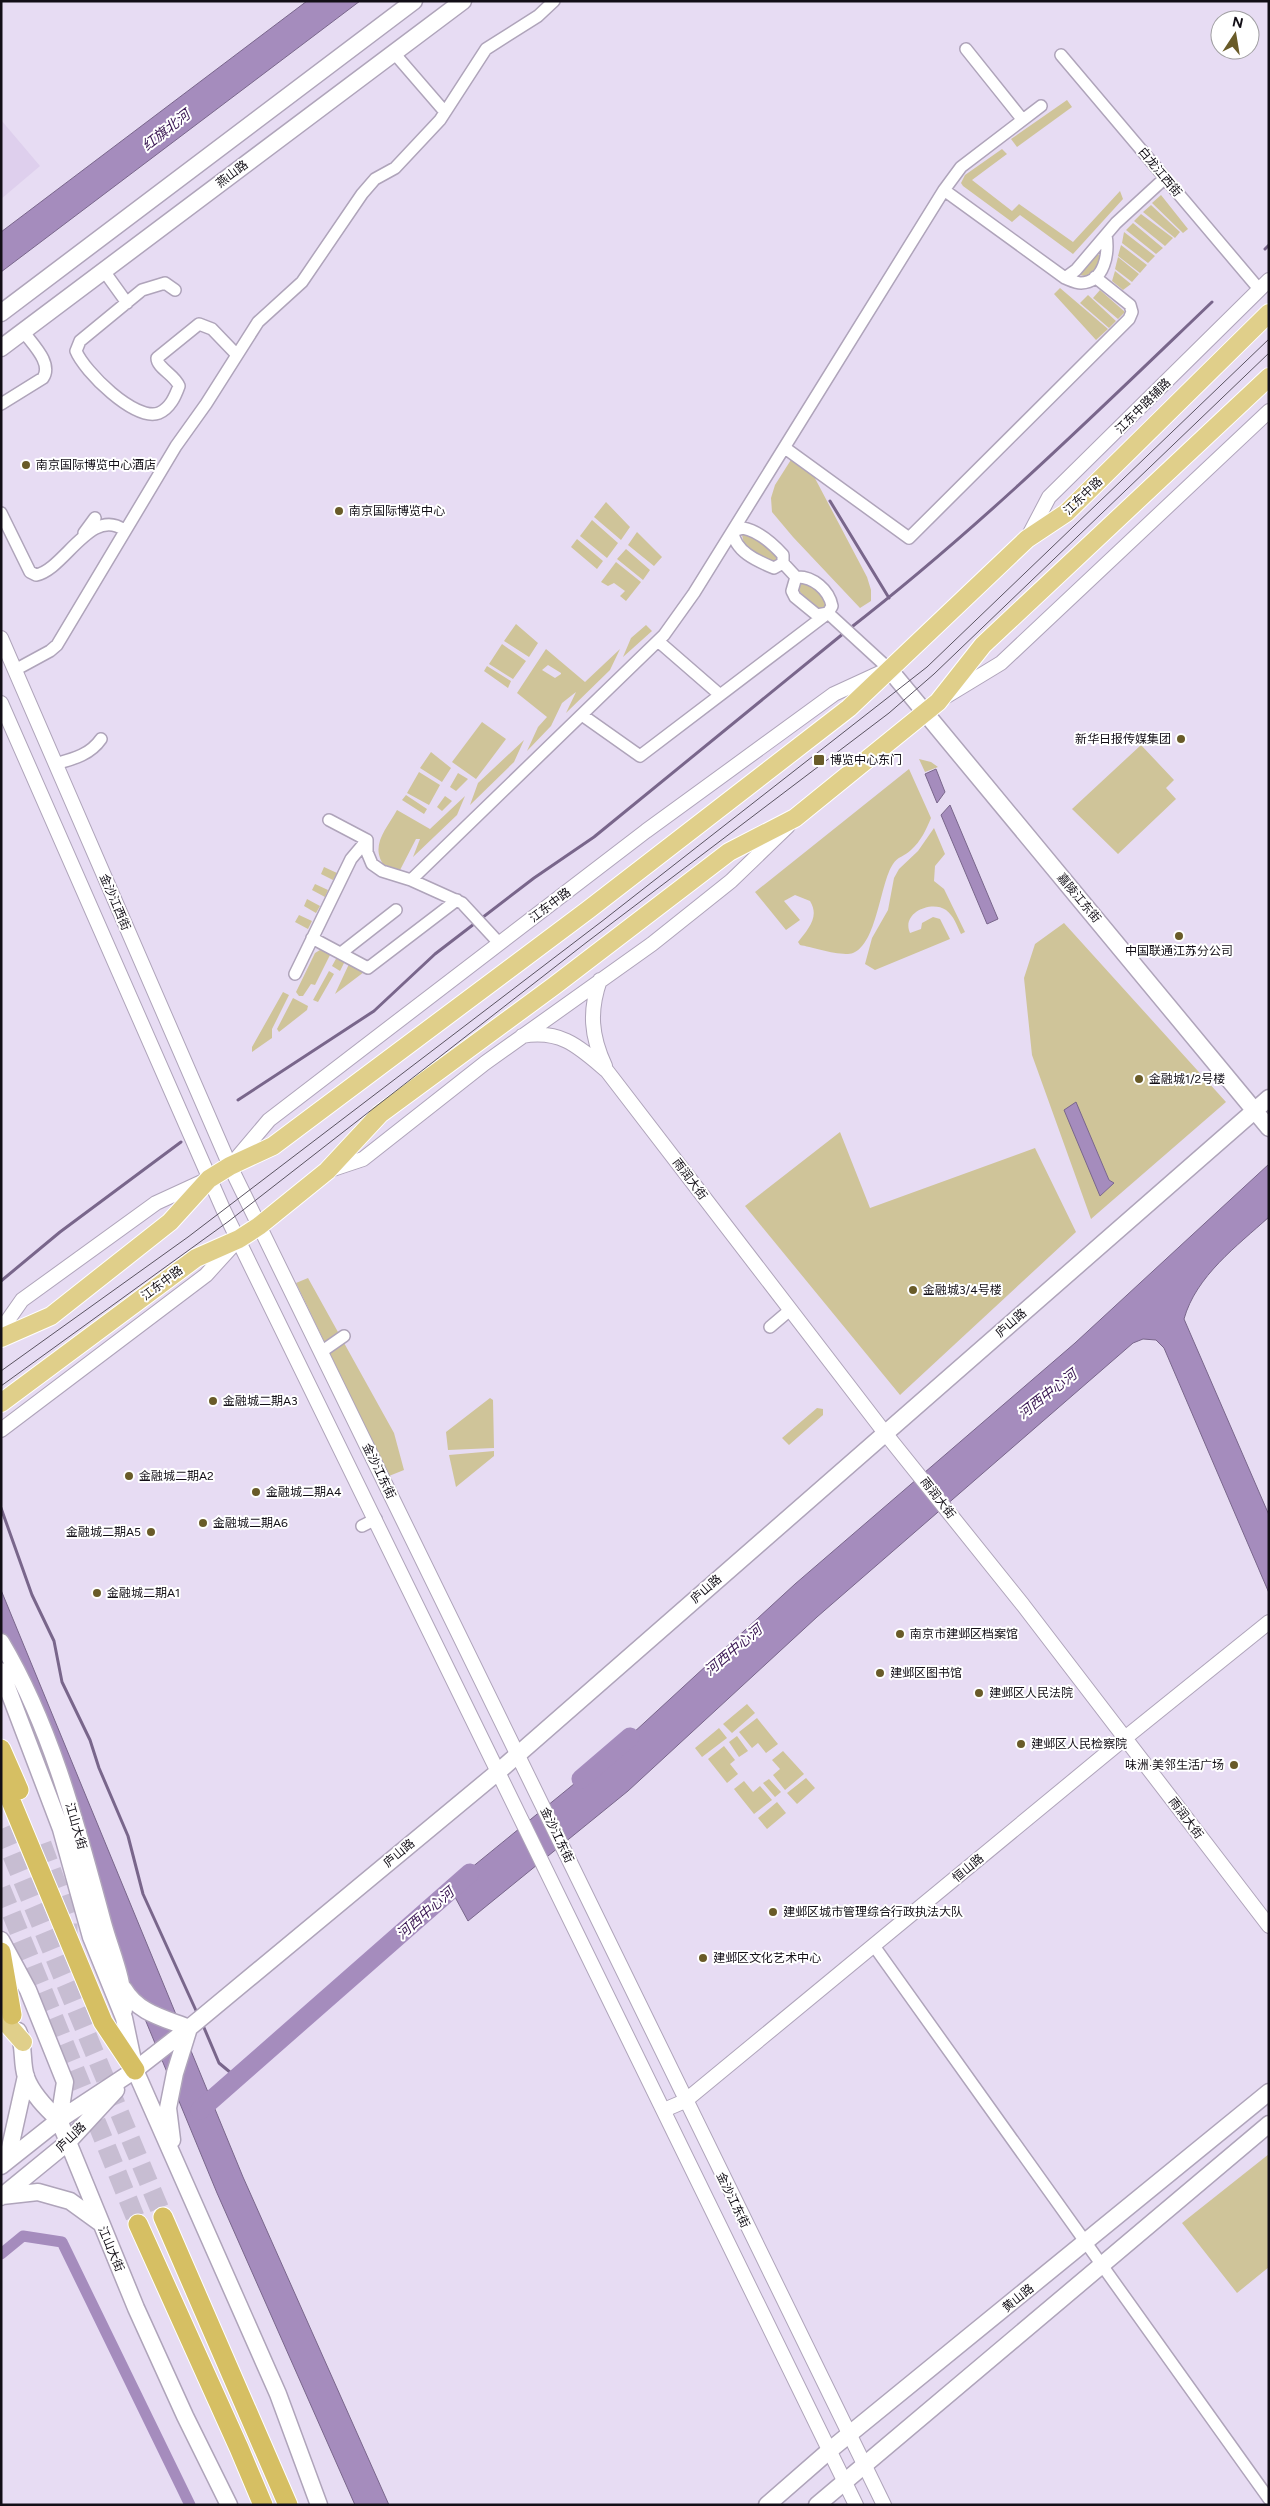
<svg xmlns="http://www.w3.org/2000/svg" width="1270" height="2506" font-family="Figtree,'Noto Sans SC',sans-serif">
  <rect width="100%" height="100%" fill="#e7dcf3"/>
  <!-- built -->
  <path fill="#decfed" d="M 1,120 L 40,166 L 1,199 Z"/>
  <!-- green -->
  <path fill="#cfc499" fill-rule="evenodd" d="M 1067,100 L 1072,107 L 1017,147 L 1011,139 Z
    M 1002,149 L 1007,154 L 972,180 L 1012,211 L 1019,204 L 1073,242 L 1120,191 L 1123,199 L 1073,254 L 1020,215 L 1012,222 L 963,186 L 961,183 L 965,175 Z
    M 1161,195 L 1188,229 L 1183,233 L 1152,203 Z
    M 1151,205 L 1180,232 L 1175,238 L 1143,212 Z
    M 1141,214 L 1173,238 L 1165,246 L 1134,221 Z
    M 1133,223 L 1163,248 L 1156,254 L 1126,230 Z
    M 1124,232 L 1155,256 L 1148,263 L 1122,243 Z
    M 1121,245 L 1147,265 L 1140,273 L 1118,256 Z
    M 1097,252 L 1100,257 L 1095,271 L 1086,276 L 1079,275 Z
    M 1118,257 L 1139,274 L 1132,282 L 1115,269 Z
    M 1115,271 L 1131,284 L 1123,290 L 1112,281 Z
    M 1060,288 L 1108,329 L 1096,340 L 1054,294 Z
    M 1100,290 L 1125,312 L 1118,319 L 1093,298 Z
    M 1088,295 L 1116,321 L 1109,328 L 1080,303 Z
    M 794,455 L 808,465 L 867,577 L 871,590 L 871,601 L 860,608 L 793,537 L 772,512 L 771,498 L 775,485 Z
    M 606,502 L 630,527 L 621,540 L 594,517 Z
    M 592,520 L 618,543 L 607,558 L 580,536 Z
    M 637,532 L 662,557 L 654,566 L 628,545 Z
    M 749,534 L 777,555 L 778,560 L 768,562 L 744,544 L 742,535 Z
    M 577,539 L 603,561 L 597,569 L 571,547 Z
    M 626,549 L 650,570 L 643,580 L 617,559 Z
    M 616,562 L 641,582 L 626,601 L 620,596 L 625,591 L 614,583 L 608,586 L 601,582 Z
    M 806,581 L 827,601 L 825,609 L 819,610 L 800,592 L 798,586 Z
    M 516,624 L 538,643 L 529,657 L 504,641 Z
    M 646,625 L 652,631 L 623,657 L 631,638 Z
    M 502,644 L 526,661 L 513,679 L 489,664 Z
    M 546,649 L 585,682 L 620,649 L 610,670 L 566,713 L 576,692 L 562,703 L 551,726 L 527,751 L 538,727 L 547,717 L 517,693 ZM 548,665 L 561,673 L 561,674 L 555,678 L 542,670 Z
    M 487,666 L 511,681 L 508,688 L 484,671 Z
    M 482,722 L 506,739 L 476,779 L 452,762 Z
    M 524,740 L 514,762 L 470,805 L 478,783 Z
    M 1141,745 L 1174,780 L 1166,788 L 1176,799 L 1118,854 L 1072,809 Z
    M 431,752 L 451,768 L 442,782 L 420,768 Z
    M 919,759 L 931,762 L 938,767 L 925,772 Z
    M 909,769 L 931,818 C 926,830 921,841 911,850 C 905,856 897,857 893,864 C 880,883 877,944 853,953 C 841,957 812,947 800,945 L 798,942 C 808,929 820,917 810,901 L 795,895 L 784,901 L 800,920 L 786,930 L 755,892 Z
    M 419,772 L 440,785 L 429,805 L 407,793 Z
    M 458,773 L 468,779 L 456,791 L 450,787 Z
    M 406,795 L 427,809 L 424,814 L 402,800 Z
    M 445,796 L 452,801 L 442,811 L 437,807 Z
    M 465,796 L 457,815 L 413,857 L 420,839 L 416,839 L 399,872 L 385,867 C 369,846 386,830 397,810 L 430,829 Z
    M 934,828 L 945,854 L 935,866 L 934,881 L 944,889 L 965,932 L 961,934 C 957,926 954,916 946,910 C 931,900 901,913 910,933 L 921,929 L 922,923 L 933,917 L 940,919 L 950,939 L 875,970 L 865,964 L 872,938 L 888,910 L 894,878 L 899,869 L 918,851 Z
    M 324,867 L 337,873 L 333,880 L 321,874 Z
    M 315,884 L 328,890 L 325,897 L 312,890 Z
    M 307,899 L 320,906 L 316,913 L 304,906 Z
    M 299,915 L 312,921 L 308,929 L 295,922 Z
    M 1064,923 L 1226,1102 L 1091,1219 L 1032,1055 L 1024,978 L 1035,944 ZM 1075,1102 L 1109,1180 L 1114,1183 L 1101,1195 Z
    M 320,950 L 331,953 L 315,985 L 311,984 L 303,996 L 299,996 L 296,992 L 315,953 Z
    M 337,957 L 345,961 L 340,971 L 332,966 Z
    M 349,964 L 364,972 L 335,994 Z
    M 329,971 L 334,974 L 318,1002 L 313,1000 Z
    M 283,992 L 289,995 L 272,1029 L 272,1038 L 252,1052 L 252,1047 Z
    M 293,998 L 308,1006 L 307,1010 L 279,1032 L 277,1029 Z
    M 840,1132 L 870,1208 L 1035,1148 L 1076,1232 L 900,1395 L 745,1206 Z
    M 308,1278 L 394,1433 L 404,1470 L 389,1476 L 296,1283 Z
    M 490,1398 L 493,1400 L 494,1448 L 448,1450 L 446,1432 Z
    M 817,1408 L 823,1409 L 823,1415 L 789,1445 L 782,1438 Z
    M 494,1451 L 494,1456 L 456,1487 L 449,1455 Z
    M 747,1704 L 755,1713 L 732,1733 L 723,1724 Z
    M 757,1718 L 778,1744 L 766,1753 L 758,1743 L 752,1748 L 739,1732 Z
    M 719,1728 L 727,1738 L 702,1757 L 695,1748 Z
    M 737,1736 L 748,1751 L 739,1757 L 729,1742 Z
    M 724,1746 L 735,1760 L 730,1764 L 738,1774 L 727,1783 L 708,1759 Z
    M 783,1751 L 804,1774 L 785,1790 L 773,1775 L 780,1769 L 772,1760 Z
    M 806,1778 L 815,1788 L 797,1804 L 787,1793 Z
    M 769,1779 L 781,1792 L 775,1797 L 763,1783 Z
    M 744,1781 L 753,1792 L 760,1786 L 772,1800 L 754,1814 L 734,1789 Z
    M 777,1802 L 786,1813 L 767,1829 L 758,1818 Z
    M 1269,2154 L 1269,2267 L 1237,2293 L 1182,2223 Z"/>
  <!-- water -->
  <path fill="#a58cbd" stroke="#79668b" d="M 307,1 L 360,1 L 1,272 L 1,232 Z
    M 936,769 L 945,792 L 937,803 L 925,774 Z
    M 950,805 L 998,919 L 987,924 L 941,815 Z
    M 1076,1102 L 1109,1180 L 1114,1183 L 1100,1196 L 1064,1110 Z
    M 1269,1164 L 1269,1217 C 1237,1246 1196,1276 1184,1319 L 1269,1515 L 1269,1593 L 1164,1348 L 1156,1340 L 1143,1339 L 1133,1343 L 817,1617 L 628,1791 L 468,1921 L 449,1886 L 607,1757 L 795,1584 L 1075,1343 Z
    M 1,1590 L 243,2177 L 389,2505 L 355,2505 L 217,2193 L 56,1804 L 1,1666 Z"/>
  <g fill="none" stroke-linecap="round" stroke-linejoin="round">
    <!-- stream -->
    <path stroke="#79668b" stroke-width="3" d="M 1265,249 L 1269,245
      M 830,501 L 889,598
      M 849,629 C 978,529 1094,415 1212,302
      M 238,1100 L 374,1011 L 435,954 L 534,878 L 594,837 L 844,633
      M 1,1281 L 60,1232 L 181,1142
      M 1,1508 L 32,1595 L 54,1641 L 62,1682 L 90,1740 L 99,1768 L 128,1836 L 143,1894 L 198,2015
      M 202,2023 L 219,2063 L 237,2078"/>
    <!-- canal -->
    <path stroke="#a58cbd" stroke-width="11" d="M 1,2254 L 23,2236 L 62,2242 L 190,2505"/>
    <!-- river -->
    <path stroke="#a58cbd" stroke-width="19" d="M 581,1779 L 630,1737
      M 200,2110 L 470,1873"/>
    <!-- trunk-tunnel -->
    <path stroke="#c7bdd2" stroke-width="19" stroke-dasharray="19 9" stroke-linecap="butt" d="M 1,1829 L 163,2217
      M 42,1844 L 68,1915 L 68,1937
      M 1,1888 L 138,2224"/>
    <!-- minor casing -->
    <g stroke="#afa4ba" stroke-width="14">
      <path id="minor" d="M 966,49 L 1022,119
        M 394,53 L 445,112
        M 1061,55 L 1259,289
        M 944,190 L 1065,278 C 1070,280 1076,283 1081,283 C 1105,282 1109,253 1106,235
        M 104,271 L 127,303
        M 1065,278 L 1076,270 L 1116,223 L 1165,178
        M 175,290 L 165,283 L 142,290 L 80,341 L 76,351 C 84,371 135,422 159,413 C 170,408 175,397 179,386 C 175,375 157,368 157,358 L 199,324 L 212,329 L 237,355
        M 1,404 L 43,378 C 53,363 32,344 23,331
        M 785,448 L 909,538 L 1129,319 L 1132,312 L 1130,305 L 1095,277
        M 1,513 L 30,572 L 36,575 C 64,570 91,506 124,530
        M 743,528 C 759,531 772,543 783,555 L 783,563 L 774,568 C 757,561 734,551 733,531 Z
        M 84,533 L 95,518
        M 783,563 L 796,577 C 813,576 829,590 832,606 L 828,613 L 817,615 L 795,597 L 792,591 L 796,577
        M 658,641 L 719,694
        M 15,670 L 50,651 L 57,645 L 176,446 L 206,404 L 258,322 L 302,282 L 362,194 L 375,179 L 395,168 L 440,120 L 486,49 L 538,16 L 554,1
        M 582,715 L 640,756 L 828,613 L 889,669
        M 55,764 C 73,759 90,755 101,739
        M 329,820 L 367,840
        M 367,840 L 367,852 L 372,864 L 382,871 L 411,880 L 462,903 L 499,943
        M 411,880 L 664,635 L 694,593 L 944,190 L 961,167 L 1041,106
        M 312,938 L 368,968 L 457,900
        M 341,953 L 396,910
        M 295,974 L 351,859 L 367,840
        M 770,1327 L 790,1310
        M 321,1352 L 344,1336
        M 362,1526 L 376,1519
        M 874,1946 L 1269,2499"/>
    </g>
    <!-- tertiary casing -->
    <g stroke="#afa4ba" stroke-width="16">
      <path id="tertiary" d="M 1027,539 L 1049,497 L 1269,280
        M 1,638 L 230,1166 L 884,2505
        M 945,697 L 1001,663 L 1269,411
        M 1,703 L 223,1209 L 856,2505
        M 600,980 C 589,1011 591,1036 605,1066
        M 522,1036 C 561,1029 579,1047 607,1071 L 885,1433 L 1023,1605 L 1269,1926
        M 231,1165 L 269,1120 L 646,831 L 834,694 L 884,671
        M 327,1171 L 363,1159 L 485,1063 L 652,944 L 731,881 L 788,826
        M 1,1330 L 22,1300 L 156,1203 L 206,1180
        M 1,1430 L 206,1275 L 236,1242
        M 664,2110 L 685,2101 L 1125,1738 L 1269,1622"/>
    </g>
    <!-- secondary casing -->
    <g stroke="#afa4ba" stroke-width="19">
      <path id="secondary" d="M 1,313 L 414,1
        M 1,348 L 463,1
        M 889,669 L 1269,1128
        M 1,1642 C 52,1728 77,1827 103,1923 C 111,1952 124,1980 124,2010
        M 1,1671 L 61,1829 L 91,1937 L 124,2018 L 135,2070 L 278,2394 L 319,2505
        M 1,1940 L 28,1990 L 65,2082 L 59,2120
        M 124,1989 C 138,2013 164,2018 189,2028
        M 18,2031 C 25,2046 21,2062 26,2077 C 32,2094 46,2108 59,2120 L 136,2308 L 185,2416 L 229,2505
        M 172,2140 L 168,2108 L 175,2073 L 189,2028
        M 7,2161 L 26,2076
        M 1,2166 L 59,2120 L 135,2070 L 189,2028 L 499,1771 L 1269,1098
        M 2,2196 L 38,2192 L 70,2201 L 99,2222
        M 1,2197 L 67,2143 L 116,2090
        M 767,2505 L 830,2450 L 1269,2092
        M 817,2505 L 1269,2124"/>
    </g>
    <!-- primary casing -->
    <g stroke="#fff" stroke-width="20">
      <path id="primary" d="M 1,1338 L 51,1316 L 170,1222 L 209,1179 L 230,1166 L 273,1146 L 588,910 L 849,708 L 1027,539 L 1066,513 L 1269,313
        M 1,1403 L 196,1258 L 239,1239 L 259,1226 L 327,1171 L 380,1114 L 554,986 L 729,852 L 795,818 L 938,702 L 983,645 L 1269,377
        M 1,2017 L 23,2042"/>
    </g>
    <!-- trunk casing -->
    <g stroke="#fff" stroke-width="21">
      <path id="trunk" d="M 1,1749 L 19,1790
        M 1,1777 L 103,2022 L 135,2070
        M 1,1952 L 12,2015
        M 163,2217 L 288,2505
        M 138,2224 L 239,2448 L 263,2505"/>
    </g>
    <!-- minor -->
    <use href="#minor" stroke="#fff" stroke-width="11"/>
    <!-- tertiary -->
    <use href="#tertiary" stroke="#fff" stroke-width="14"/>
    <!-- secondary -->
    <use href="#secondary" stroke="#fff" stroke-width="16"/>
    <!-- primary -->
    <use href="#primary" stroke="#e0cf8a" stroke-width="18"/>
    <!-- trunk -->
    <use href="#trunk" stroke="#d6bf63" stroke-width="19"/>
    <!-- tram -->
    <path stroke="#5a5361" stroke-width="1" d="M 1,1371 L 188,1237 L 601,922 L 927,667 L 1269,339
      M 1,1386 L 229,1221 L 587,942 L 889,713 L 934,674 L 1269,353"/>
  </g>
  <!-- markers -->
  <g fill="#695b28" stroke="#fff" stroke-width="2">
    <circle cx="26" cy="465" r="5"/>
    <circle cx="339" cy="511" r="5"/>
    <circle cx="1181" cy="739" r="5"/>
    <rect x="813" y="754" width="12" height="12" rx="2.5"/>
    <circle cx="1179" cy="936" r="5"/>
    <circle cx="1139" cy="1079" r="5"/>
    <circle cx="913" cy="1290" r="5"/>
    <circle cx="213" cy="1401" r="5"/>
    <circle cx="129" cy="1476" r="5"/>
    <circle cx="256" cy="1492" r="5"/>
    <circle cx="203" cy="1523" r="5"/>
    <circle cx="151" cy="1532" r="5"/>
    <circle cx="97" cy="1593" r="5"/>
    <circle cx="900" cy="1634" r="5"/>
    <circle cx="880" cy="1673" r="5"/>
    <circle cx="979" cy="1693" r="5"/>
    <circle cx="1021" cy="1744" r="5"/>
    <circle cx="1234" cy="1765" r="5"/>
    <circle cx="773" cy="1912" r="5"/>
    <circle cx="703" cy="1958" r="5"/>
  </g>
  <g text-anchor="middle" stroke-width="4" stroke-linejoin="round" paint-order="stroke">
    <!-- street labels -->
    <g font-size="12" fill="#120e16" stroke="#fff">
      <text transform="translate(1160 172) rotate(50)" y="4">白龙江西街</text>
      <text transform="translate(232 174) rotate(-37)" y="4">燕山路</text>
      <text transform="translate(1143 406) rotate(-45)" y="4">江东中路辅路</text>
      <text transform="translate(1083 496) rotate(-44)" y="4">江东中路</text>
      <text transform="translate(1079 898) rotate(50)" y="4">嘉陵江东街</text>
      <text transform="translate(115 902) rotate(67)" y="4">金沙江西街</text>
      <text transform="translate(550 905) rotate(-37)" y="4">江东中路</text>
      <text transform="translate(690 1179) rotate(53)" y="4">雨润大街</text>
      <text transform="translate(162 1283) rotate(-37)" y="4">江东中路</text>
      <text transform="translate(1011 1323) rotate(-41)" y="4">庐山路</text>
      <text transform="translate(379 1471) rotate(64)" y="4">金沙江东街</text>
      <text transform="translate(938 1498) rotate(52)" y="4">雨润大街</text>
      <text transform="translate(706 1589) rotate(-41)" y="4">庐山路</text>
      <text transform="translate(1186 1818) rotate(53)" y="4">雨润大街</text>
      <text transform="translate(76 1826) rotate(74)" y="4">江山大街</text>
      <text transform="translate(557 1835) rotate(64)" y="4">金沙江东街</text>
      <text transform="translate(399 1853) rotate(-40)" y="4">庐山路</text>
      <text transform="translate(968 1868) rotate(-40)" y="4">恒山路</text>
      <text transform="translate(71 2137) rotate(-44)" y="4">庐山路</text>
      <text transform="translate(733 2200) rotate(64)" y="4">金沙江东街</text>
      <text transform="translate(111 2249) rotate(67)" y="4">江山大街</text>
      <text transform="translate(1018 2298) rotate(-39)" y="4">黄山路</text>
    </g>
    <!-- poi labels -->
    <g font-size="12" fill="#120e16" stroke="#fff" text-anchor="start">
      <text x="36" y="469">南京国际博览中心酒店</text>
      <text x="349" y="515">南京国际博览中心</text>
      <text x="1171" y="743" text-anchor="end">新华日报传媒集团</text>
      <text x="830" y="764">博览中心东门</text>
      <text x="1179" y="955" text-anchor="middle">中国联通江苏分公司</text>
      <text x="1149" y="1083">金融城1/2号楼</text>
      <text x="923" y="1294">金融城3/4号楼</text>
      <text x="223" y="1405">金融城二期A3</text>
      <text x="139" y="1480">金融城二期A2</text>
      <text x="266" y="1496">金融城二期A4</text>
      <text x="213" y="1527">金融城二期A6</text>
      <text x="141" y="1536" text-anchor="end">金融城二期A5</text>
      <text x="107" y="1597">金融城二期A1</text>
      <text x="910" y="1638">南京市建邺区档案馆</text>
      <text x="890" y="1677">建邺区图书馆</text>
      <text x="989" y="1697">建邺区人民法院</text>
      <text x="1031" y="1748">建邺区人民检察院</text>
      <text x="1224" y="1769" text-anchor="end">味洲·美邻生活广场</text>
      <text x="783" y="1916">建邺区城市管理综合行政执法大队</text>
      <text x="713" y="1962">建邺区文化艺术中心</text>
    </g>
    <!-- water labels -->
    <g font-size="14" font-style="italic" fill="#381451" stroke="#fff">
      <text transform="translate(166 130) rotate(-38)" y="5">红旗北河</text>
      <text transform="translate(1047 1394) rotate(-38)" y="5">河西中心河</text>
      <text transform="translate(733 1650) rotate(-40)" y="5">河西中心河</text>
      <text transform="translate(425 1913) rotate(-41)" y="5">河西中心河</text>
    </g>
  </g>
  <!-- border -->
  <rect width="1270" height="2506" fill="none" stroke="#120e16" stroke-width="5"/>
  <!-- north arrow -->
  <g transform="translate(1235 35) rotate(12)"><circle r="24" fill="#ffffff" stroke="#a09fa2"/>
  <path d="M0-4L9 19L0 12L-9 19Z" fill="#695b28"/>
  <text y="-8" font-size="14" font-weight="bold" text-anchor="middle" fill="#120e16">N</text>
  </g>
</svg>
